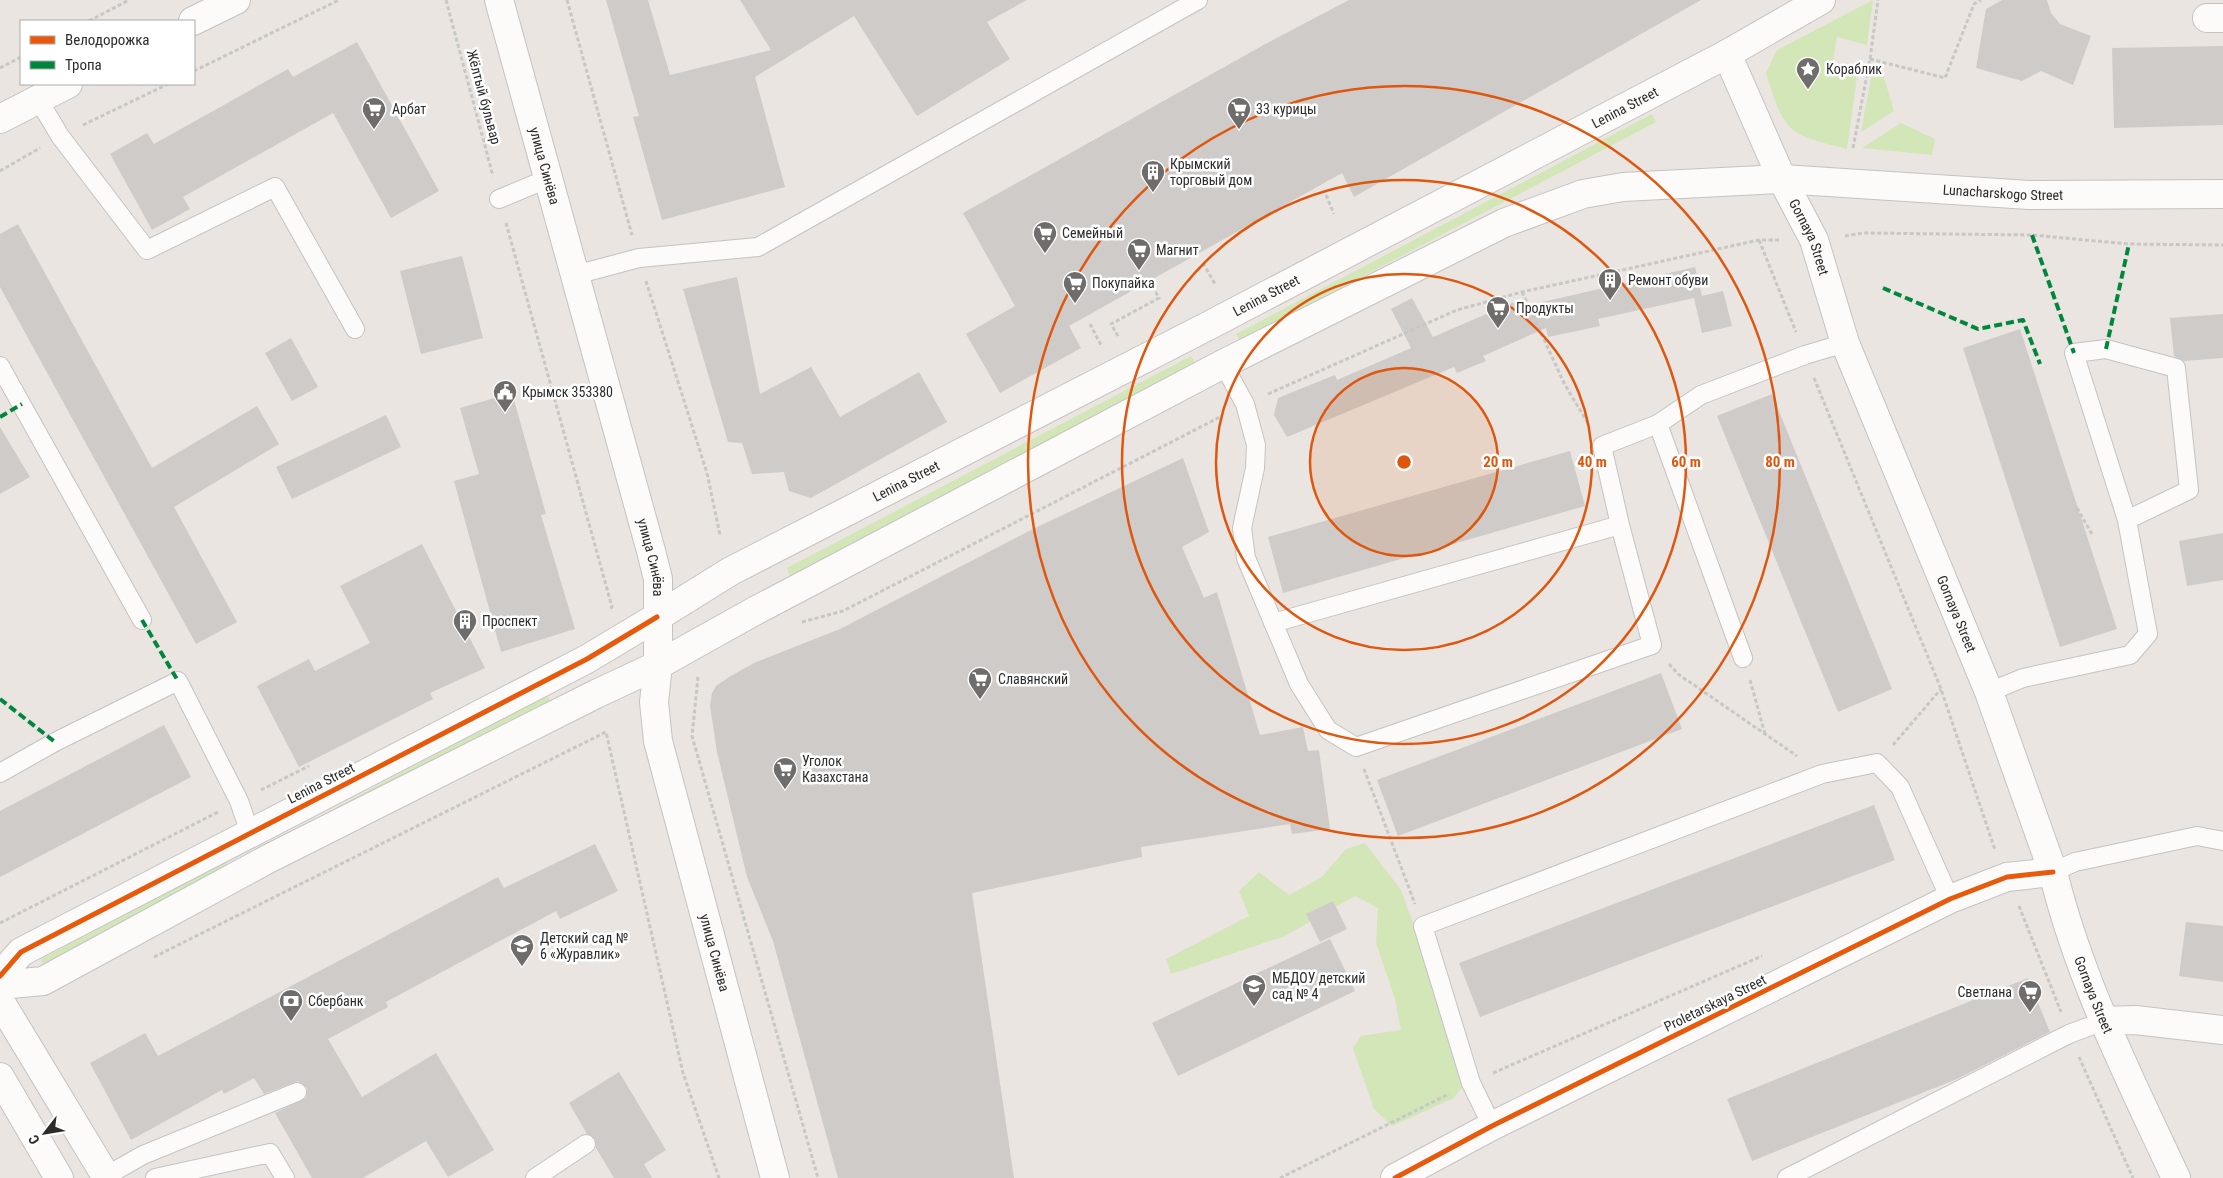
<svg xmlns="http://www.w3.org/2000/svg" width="2223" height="1178" font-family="'Roboto Condensed',sans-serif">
  <rect width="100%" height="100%" fill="#eae5e1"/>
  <!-- green -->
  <path fill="#d2e6b8" d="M 1873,0 L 1867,45 L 1837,37 L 1831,72 L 1857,77 L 1847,149 C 1786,134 1785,133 1766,73 L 1777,50 Z
    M 1873,67 L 1883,74 L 1894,111 L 1861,132 Z
    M 1652,114 L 1656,122 L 1240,341 L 1236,334 Z
    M 1901,123 L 1935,139 L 1932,155 L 1862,148 Z
    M 1191,356 L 1195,363 L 790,576 L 787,568 Z
    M 547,695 L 550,701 L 287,839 L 285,835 Z
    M 1365,843 L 1401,890 L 1469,1078 L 1454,1098 L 1392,1126 L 1374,1109 L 1353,1048 L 1361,1036 L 1401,1030 L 1395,999 L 1376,943 L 1378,908 L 1355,896 L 1285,936 L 1171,974 L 1166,959 L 1249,916 L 1239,891 L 1259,872 L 1289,895 L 1322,877 L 1346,849 Z
    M 226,862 L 228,867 L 43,964 L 41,959 Z"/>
  <!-- building -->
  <path fill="#cfcbc8" d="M 606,0 L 648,0 L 670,75 L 771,50 L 740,0 L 1027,0 L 987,22 L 1010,59 L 917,116 L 854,16 L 755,77 L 785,187 L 662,220 L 633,117 L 639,116 Z
    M 1349,0 L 1701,0 L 1354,197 L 1342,173 L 1135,289 L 1069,326 L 1081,348 L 1000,393 L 966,334 L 1015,306 L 963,213 L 1269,42 Z
    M 2002,0 L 2047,0 L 2051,13 L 2060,24 L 2091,36 L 2073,85 L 2041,71 L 2022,81 L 1976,68 L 1986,9 Z
    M 357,42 L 439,191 L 391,218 L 333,113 L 183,197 L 190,209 L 152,230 L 110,154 L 147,133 L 154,144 L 288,69 L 293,77 Z
    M 2223,46 L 2223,125 L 2114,128 L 2112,48 Z
    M 18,224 L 152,468 L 257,406 L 279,444 L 174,507 L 237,622 L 196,644 L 0,287 L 0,234 Z
    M 462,256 L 483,338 L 421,354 L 400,271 Z
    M 1695,267 L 1702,296 L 1723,291 L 1732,326 L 1702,333 L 1694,298 L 1598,319 L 1600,326 L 1548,337 L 1546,328 L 1483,356 L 1486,361 L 1457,373 L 1454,367 L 1287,437 L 1274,415 L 1278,398 L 1335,375 L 1337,380 L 1411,348 L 1391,309 L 1412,298 L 1433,337 L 1514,302 L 1516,308 Z
    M 737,277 L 760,394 L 811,367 L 840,417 L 919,372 L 947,422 L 811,498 L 789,491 L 784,472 L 752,474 L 742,443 L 728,442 L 683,289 Z
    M 2223,314 L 2223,358 L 2184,361 L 2174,356 L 2170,318 Z
    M 2020,329 L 2117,629 L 2060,647 L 1963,348 Z
    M 291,338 L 318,387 L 292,401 L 265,353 Z
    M 512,393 L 546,514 L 541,515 L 575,629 L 501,652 L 454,481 L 479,474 L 460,408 Z
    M 1772,394 L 1892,689 L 1838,712 L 1717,416 Z
    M 386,415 L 401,447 L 292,499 L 276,467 Z
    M 0,427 L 30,477 L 0,494 Z
    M 1570,451 L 1585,506 L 1283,593 L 1268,537 Z
    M 1183,458 L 1209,532 L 1182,547 L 1204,598 L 1217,592 L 1260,735 L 1303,727 L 1308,751 L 1319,750 L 1330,829 L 1292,834 L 1290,824 L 1141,847 L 1142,857 L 972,893 L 1014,1178 L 838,1178 L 773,941 L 747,877 L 717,752 L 710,706 L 712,693 L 716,686 L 729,677 L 754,663 L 840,629 L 1031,530 Z
    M 2223,533 L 2223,580 L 2187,586 L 2179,541 Z
    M 422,544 L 485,668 L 430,693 L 433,699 L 299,767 L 257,686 L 309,659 L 315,671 L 370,643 L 340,586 Z
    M 1661,673 L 1682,729 L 1398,836 L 1377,780 Z
    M 164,725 L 191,777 L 0,877 L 0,811 Z
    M 1874,805 L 1895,860 L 1480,1017 L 1459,963 Z
    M 595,844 L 618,891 L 560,919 L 556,911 L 386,1002 L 388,1007 L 328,1039 L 362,1097 L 436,1053 L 494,1150 L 448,1177 L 426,1141 L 363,1178 L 312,1178 L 275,1113 L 306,1098 L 307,1088 L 298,1081 L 264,1094 L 254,1078 L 224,1094 L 222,1090 L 131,1140 L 90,1063 L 145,1033 L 158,1056 L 498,877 L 504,888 Z
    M 1333,901 L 1347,929 L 1320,942 L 1306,914 Z
    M 2186,922 L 2223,926 L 2223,982 L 2179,976 Z
    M 1330,939 L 1355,991 L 1178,1076 L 1152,1023 Z
    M 2028,978 L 2050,1032 L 1957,1079 L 1752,1161 L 1727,1099 Z
    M 619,1072 L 666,1150 L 644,1164 L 652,1178 L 614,1178 L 596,1148 L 595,1139 L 587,1134 L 569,1103 Z"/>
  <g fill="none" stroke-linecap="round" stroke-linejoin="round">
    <!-- lane casing -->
    <g stroke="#c3c3c3" stroke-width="20">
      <path id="lane" d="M 38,99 L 60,136 L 147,250 L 275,187 L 355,329
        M 499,199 L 547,179
        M 575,275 L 639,258 L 758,247 L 1198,0
        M 1223,364 L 1245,404 L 1256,445 L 1255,468 L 1242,528 L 1246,558 L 1299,684 L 1328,730 L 1356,747 L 1652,645 L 1620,525 L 1273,623
        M 0,366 L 142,620
        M 1658,424 L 1743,658
        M 1620,525 L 1602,446 L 1658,424 L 1701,395 L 1805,355 L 1845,343
        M 1989,692 L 2023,678 L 2130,655 L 2148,634 L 2127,520 L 2074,353 L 2106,349 L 2176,368 L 2189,490 L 2127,520
        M 0,773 L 55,742 L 178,681 L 239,801 L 250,833
        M 2053,872 L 2075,862 L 2197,836 L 2223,841
        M 1492,1126 L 1471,1083 L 1423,926 L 1822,774 L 1877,763 L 1900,787 L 1950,899
        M 106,1176 L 143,1155 L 297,1092
        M 155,1178 L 270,1153 L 285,1178
        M 535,1178 L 586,1144
        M 1787,1178 L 2069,1034 L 2104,1021"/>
    </g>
    <!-- street casing -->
    <g stroke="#c3c3c3" stroke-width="30">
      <path id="street" d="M 2207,18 L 2223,18
        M 0,976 L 21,952 L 587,659 L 657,617
        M 0,985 L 43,981 L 268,859 L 596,694 L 658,665
        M 0,1001 L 107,1178
        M 2104,1021 L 2135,1020 L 2223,1030
        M 0,1077 L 59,1178
        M 1395,1178 L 1492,1126 L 1950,899 L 2007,877 L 2053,872"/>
    </g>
    <!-- secondary casing -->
    <g stroke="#c3c3c3" stroke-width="30">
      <g id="secondary">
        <path id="s1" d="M 499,0 L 651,551 L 658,579 L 658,665 L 654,702 L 658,741 L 775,1178"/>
        <path d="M 193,21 L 236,0"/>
        <path id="s2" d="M 1727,54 L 1782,179 L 1814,240 L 1845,343 L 1989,692 L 2053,872 C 2079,979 2130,1079 2176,1178"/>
        <path d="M 0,119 L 68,84"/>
        <path id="s3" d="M 657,617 L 731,571 L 1206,327 L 1727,54 L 1821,0"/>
        <path id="s4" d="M 658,665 L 753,612 L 1223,364 L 1504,223 L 1583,194 L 1623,187 L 1782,179 L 2029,195 L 2223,194"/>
      </g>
    </g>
    <!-- path -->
    <path stroke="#c7c7c6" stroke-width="3" stroke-dasharray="4 2.5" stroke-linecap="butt" d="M 446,0 L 493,176
      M 567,0 L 632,235
      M 89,21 L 129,0
      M 1870,59 L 1945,78 L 1974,4 L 1981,0
      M 0,68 L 21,57
      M 194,71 L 339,0
      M 83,125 L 168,84
      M 1853,148 L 1870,59 L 1878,0
      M 0,171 L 40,148
      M 1326,195 L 1334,214
      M 506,223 L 612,607 L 610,609
      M 1845,236 L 1863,233 L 2032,235 L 2129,244 L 2223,245
      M 1759,240 L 1796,332
      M 1203,263 L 1215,284
      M 646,281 L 707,473 L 720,535
      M 1522,292 L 1565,385 L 1589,425
      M 1090,324 L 1101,345
      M 1118,336 L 1111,324 L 1159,298 L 1154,289
      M 1814,378 L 1941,689 L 1995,850
      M 1268,394 L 1457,310 L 1522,292 L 1759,240 L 1781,240
      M 2077,508 L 2092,534
      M 802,622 L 843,611 L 1222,416
      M 1669,664 L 1678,674 L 1797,756
      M 698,677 L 692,736 L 818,1178
      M 1750,680 L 1765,734
      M 1893,745 L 1941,689
      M 1364,769 L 1415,904
      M 261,790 L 309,766
      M 2019,906 L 2061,1012
      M 0,923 L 218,812
      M 154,957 L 606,732 L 683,1073 L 719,1178
      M 2079,1057 L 2133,1178
      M 1493,1073 L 1762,956
      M 1280,1178 L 1449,1094"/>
    <!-- lane -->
    <use href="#lane" stroke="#fcfbfa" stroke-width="18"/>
    <!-- street -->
    <use href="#street" stroke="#fcfbfa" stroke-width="28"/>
    <!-- secondary -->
    <use href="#secondary" stroke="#fcfbfa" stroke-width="28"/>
    <!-- quiet -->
    <path stroke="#00873e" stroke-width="4" stroke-dasharray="8 4" stroke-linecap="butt" d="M 2032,235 L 2074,353
      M 1883,288 L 1978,329 L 2023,320 L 2040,364
      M 2106,349 L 2129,244
      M 0,417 L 22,404
      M 142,620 L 178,681
      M 0,699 L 55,742"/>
    <!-- cycleway casing -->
    <g stroke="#fff" stroke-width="8">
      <path id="cycleway" d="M 0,976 L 21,952 L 587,659 L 657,617
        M 1395,1178 L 1492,1126 L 1950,899 L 2007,877 L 2053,872"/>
    </g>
    <!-- cycleway -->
    <use href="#cycleway" stroke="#e8590c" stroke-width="5"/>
  </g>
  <!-- distance rings -->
  <circle cx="1404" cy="462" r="94" fill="#df570e" fill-opacity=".12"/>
  <g fill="none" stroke="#df570e" stroke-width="2.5">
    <circle cx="1404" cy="462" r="94"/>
    <circle cx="1404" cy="462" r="188"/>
    <circle cx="1404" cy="462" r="282"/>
    <circle cx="1404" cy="462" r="376"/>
  </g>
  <!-- icons -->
  <defs>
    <g id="sight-pin" transform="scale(1.25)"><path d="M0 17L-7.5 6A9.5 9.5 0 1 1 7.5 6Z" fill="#6e6d6b" stroke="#fff"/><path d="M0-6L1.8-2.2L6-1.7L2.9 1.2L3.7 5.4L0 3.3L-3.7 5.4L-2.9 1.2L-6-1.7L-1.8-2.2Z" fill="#fff"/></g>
    <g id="supermarket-pin" transform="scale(1.25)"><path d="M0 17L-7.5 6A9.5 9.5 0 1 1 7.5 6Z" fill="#6e6d6b" stroke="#fff"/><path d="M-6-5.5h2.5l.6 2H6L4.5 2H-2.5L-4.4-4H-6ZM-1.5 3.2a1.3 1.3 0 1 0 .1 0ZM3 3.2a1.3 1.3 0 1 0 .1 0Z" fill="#fff"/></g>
    <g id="building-pin" transform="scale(1.25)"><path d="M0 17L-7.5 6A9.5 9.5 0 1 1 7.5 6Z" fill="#6e6d6b" stroke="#fff"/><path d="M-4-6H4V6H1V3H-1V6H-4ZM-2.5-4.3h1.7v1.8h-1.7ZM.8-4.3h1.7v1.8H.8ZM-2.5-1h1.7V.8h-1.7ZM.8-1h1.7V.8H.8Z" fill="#fff"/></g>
    <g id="civic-pin" transform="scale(1.25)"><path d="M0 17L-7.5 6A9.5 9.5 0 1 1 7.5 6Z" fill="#6e6d6b" stroke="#fff"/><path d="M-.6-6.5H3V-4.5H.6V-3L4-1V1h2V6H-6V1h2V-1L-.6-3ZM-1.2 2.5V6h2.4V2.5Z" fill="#fff"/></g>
    <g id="school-pin" transform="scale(1.25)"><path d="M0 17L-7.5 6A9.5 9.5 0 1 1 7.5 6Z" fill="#6e6d6b" stroke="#fff"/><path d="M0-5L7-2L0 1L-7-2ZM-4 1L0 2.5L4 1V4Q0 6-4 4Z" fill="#fff"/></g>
    <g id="bank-pin" transform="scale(1.25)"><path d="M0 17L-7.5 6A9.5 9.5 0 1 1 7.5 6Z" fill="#6e6d6b" stroke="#fff"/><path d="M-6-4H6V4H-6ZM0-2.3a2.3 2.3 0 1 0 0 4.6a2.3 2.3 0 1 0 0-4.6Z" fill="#fff"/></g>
  </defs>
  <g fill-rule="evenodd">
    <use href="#sight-pin" x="1808" y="69"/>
    <use href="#supermarket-pin" x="374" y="109"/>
    <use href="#supermarket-pin" x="1239" y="109"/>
    <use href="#building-pin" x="1153" y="172"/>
    <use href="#supermarket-pin" x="1045" y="233"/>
    <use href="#supermarket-pin" x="1139" y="250"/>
    <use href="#building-pin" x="1610" y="280"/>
    <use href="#supermarket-pin" x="1075" y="283"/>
    <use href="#supermarket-pin" x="1498" y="308"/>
    <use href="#civic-pin" x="505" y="392"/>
    <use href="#building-pin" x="465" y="621"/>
    <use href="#supermarket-pin" x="980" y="679"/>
    <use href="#supermarket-pin" x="785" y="769"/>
    <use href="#school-pin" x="522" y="946"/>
    <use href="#school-pin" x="1254" y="986"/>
    <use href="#supermarket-pin" x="2030" y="992"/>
    <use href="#bank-pin" x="291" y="1001"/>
  </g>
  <g text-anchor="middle" stroke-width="5" stroke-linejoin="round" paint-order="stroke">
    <!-- poi labels -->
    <g font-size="14" fill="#2c2c2c" stroke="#fff" text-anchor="start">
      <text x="1826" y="74">Кораблик</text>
      <text x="392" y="114">Арбат</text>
      <text x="1256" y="114">33 курицы</text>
      <text x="1170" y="169">Крымский<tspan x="1170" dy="16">торговый дом</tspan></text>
      <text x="1062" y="238">Семейный</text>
      <text x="1156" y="255">Магнит</text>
      <text x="1628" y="285">Ремонт обуви</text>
      <text x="1092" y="288">Покупайка</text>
      <text x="1516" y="313">Продукты</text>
      <text x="522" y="397">Крымск 353380</text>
      <text x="482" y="626">Проспект</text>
      <text x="998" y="684">Славянский</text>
      <text x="802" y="766">Уголок<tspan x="802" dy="16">Казахстана</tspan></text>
      <text x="540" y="943">Детский сад №<tspan x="540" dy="16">6 «Журавлик»</tspan></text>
      <text x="1272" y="983">МБДОУ детский<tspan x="1272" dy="16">сад № 4</tspan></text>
      <text x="2012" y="997" text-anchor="end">Светлана</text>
      <text x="308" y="1006">Сбербанк</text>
    </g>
    <!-- street labels -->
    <g font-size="14" fill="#2c2c2c" stroke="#fff">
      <text transform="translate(484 97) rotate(75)" y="5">Жёлтый бульвар</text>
      <text dy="5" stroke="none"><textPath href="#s3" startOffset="1094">Lenina Street</textPath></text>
      <text dy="5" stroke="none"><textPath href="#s1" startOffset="172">улица Синёва</textPath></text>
      <text dy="5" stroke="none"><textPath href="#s4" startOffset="1460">Lunacharskogo Street</textPath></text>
      <text dy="5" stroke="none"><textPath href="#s2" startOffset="201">Gornaya Street</textPath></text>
      <text dy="5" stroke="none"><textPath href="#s3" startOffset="689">Lenina Street</textPath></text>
      <text dy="5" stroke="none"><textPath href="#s3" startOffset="284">Lenina Street</textPath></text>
      <text dy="5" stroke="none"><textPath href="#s1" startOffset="578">улица Синёва</textPath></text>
      <text dy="5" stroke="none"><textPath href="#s2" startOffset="606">Gornaya Street</textPath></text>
      <text transform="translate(321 783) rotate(-27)" y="5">Lenina Street</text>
      <text dy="5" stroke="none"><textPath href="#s1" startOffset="982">улица Синёва</textPath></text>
      <text dy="5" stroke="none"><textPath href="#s2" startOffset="1011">Gornaya Street</textPath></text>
      <text transform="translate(1715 1003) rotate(-26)" y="5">Proletarskaya Street</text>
    </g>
  </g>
  <circle cx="1404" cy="462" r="8" fill="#df570e" stroke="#fff" stroke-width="2.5"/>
  <g font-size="15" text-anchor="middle" font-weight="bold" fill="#df570e" stroke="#fff" stroke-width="5" stroke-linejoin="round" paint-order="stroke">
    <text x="1498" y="467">20 m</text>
    <text x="1592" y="467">40 m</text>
    <text x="1686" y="467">60 m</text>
    <text x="1780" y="467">80 m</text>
  </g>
  <!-- legend -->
  <rect x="20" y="20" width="175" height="65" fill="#ffffff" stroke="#ababab"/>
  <rect x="30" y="36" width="25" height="8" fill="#e8590c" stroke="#ababab"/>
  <text x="65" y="45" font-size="15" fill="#2c2c2c">Велодорожка</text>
  <rect x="30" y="61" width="25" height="8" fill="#00873e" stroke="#ababab"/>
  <text x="65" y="70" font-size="15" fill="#2c2c2c">Тропа</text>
  <!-- north arrow -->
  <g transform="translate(45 1133) rotate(239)" stroke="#ffffff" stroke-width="4" paint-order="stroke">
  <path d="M0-4L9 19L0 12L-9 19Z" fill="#2c2c2c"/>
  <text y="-8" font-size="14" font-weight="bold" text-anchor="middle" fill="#2c2c2c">С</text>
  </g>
</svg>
